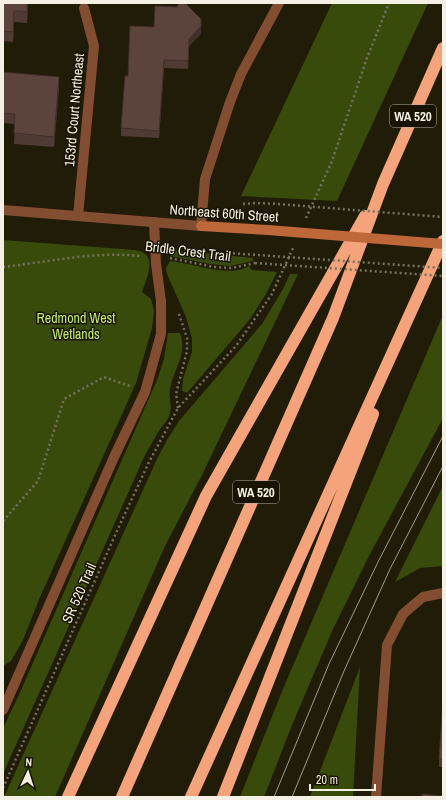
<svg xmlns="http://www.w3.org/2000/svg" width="446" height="800" font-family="'Archivo Narrow',sans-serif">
  <rect width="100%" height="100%" fill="#211c08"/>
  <!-- green -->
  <path fill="#384b0b" d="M 332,3 L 428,3 L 337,201 L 241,196 Z
    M 3,240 L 135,250 C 137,251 141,251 144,253 C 156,261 145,282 142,292 L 151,299 L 154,311 L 152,328 L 136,383 L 40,597 L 23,640 L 11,661 L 3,666 Z
    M 172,250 L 253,258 L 253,261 L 230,266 L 210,264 L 171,256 Z
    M 170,261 C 189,263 220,274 238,270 C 242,269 246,268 249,266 L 252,270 L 277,272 L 266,294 L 250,319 L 187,393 L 182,391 L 183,379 L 192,352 L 192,339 L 186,317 L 167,274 L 166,268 Z
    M 290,274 L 298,274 L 202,475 L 165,546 L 55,797 L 4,797 L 157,459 L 167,440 L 179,421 L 262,324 L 283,289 Z
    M 443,315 L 443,418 L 370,554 L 333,629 L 292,725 L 264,797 L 240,797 L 283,689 Z
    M 168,333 L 180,333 C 188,355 173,370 170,389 C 168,398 173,407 169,416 C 167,422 160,428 157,434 C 153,441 149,448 145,455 L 3,774 L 3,728 L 18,697 L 157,380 L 164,359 Z
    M 443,486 L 443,566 L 420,568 L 395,582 Z
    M 360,667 L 353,797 L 310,797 Z"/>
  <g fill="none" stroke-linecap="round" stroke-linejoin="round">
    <!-- path -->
    <path stroke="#767260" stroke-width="2.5" stroke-dasharray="2 3" stroke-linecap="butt" d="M 243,204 L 255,203 L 278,204
      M 306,218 L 332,161 L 367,58 L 389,3
      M 228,253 L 258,255
      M 170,258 L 214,267 L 232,268 L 255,263
      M 3,267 C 49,262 94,251 140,256
      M 178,408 L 176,394 L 187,351 L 187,338 L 178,311
      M 3,521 L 38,481 L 64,399 L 104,377 L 130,386
      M 3,788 L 116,533 L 149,462 L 178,408 L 236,346 L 272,294 L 293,248"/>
    <!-- lane -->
    <path stroke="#834d32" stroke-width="10" d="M 3,710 L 114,457 L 145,392 L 161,334 L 161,301 L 156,264 L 154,222"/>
    <!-- street -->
    <path stroke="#834d32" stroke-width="10" d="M 3,210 L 201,226 L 205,179 L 230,102 L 241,74 L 279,3
      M 78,216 L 94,46 L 84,8
      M 376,797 L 387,645 L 403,614 L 423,597 L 443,593"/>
    <!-- secondary -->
    <path stroke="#be6739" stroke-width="10" d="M 201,226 L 268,230"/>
    <!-- highway -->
    <path stroke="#f4a37a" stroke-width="12" d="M 68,797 L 206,496 L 365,216
      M 122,797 L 333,318 L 383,184 L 443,48
      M 191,797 L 443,241
      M 223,797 L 373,414"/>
    <!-- tram -->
    <path stroke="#9f9b8b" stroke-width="1" d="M 274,797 L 329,664 L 378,562 L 443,436
      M 292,797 L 344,671 L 390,569 L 443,466"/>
    <!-- path-bridge -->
    <path stroke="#767260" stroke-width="2.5" stroke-dasharray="2 3" stroke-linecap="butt" d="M 278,204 L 443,217
      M 258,255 L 443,268
      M 255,263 L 443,276"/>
    <!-- secondary-bridge -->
    <path stroke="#be6739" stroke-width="10" d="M 268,230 L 443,244"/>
  </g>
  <!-- wall -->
  <path fill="#4f3a34" d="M 3,3 L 28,3 L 27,23 L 14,22 L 13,42 L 3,41 Z
    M 177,7 L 201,34 L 189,46 L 188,69 L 164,68 L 159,138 L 121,136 L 121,128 L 128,76 L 154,27 Z
    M 3,72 L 59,88 L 54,147 L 14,144 L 15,124 L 3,123 Z
    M 443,694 L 443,767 L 439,767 L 439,759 L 442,715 Z"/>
  <!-- shaded-wall -->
  <path fill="#40302b" d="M 27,3 L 28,3 L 27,23 Z
    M 14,11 L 14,22 L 13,42 L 13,32 Z
    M 201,19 L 201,34 L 189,46 L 188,69 L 189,39 Z
    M 164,60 L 164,68 L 159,138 L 159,131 Z
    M 59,77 L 59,88 L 54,147 L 54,137 Z"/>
  <!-- building -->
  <path fill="#5c443d" stroke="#40302b" d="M 3,3 L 27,3 L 27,12 L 14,11 L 13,32 L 3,31 Z
    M 179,3 L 186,4 L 201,19 L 201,26 L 189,39 L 188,61 L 164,60 L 159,131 L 121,128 L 125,76 L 128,76 L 130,26 L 154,27 L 155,6 L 177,7 Z
    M 3,72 L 59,77 L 54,137 L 14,133 L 15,114 L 3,113 Z
    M 443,694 L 443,759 L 439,759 L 442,715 Z
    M 422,794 L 443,796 L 443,797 L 422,797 Z"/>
  <g text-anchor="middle" stroke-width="3" stroke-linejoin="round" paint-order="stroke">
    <!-- shield labels -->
    <g fill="#181301" stroke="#b2aea0" stroke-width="1">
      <rect x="390" y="105" width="46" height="22" rx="3"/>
      <rect x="233" y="481" width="46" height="22" rx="3"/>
    </g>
    <g font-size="13" font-weight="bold" fill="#f4f1e4">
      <text x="413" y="121">WA 520</text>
      <text x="256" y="497">WA 520</text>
    </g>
    <!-- street labels -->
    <g font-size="14" fill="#f4f1e4" stroke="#181301">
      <text transform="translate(74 110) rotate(-85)" y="5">153rd Court Northeast</text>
      <text transform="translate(224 213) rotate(4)" y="5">Northeast 60th Street</text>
      <text transform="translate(188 251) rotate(7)" y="5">Bridle Crest Trail</text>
      <text transform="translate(79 593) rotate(-66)" y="5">SR 520 Trail</text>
    </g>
    <!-- park labels -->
    <g font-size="14" fill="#c1eb72" stroke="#181301">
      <text x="76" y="323">Redmond West<tspan x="76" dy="16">Wetlands</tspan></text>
    </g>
  </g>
  <!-- border -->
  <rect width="446" height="800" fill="none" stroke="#f4f1e4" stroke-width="8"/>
  <!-- north arrow -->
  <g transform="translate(28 772) rotate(4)" stroke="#181301" stroke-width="3" paint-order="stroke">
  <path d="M0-3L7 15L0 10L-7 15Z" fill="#f4f1e4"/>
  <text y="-6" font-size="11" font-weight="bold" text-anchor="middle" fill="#f4f1e4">N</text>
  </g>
  <!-- scale -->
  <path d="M310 784v6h65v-6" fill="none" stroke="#f4f1e4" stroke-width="2"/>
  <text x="316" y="784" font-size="12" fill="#f4f1e4" stroke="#181301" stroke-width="3" paint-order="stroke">20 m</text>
</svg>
